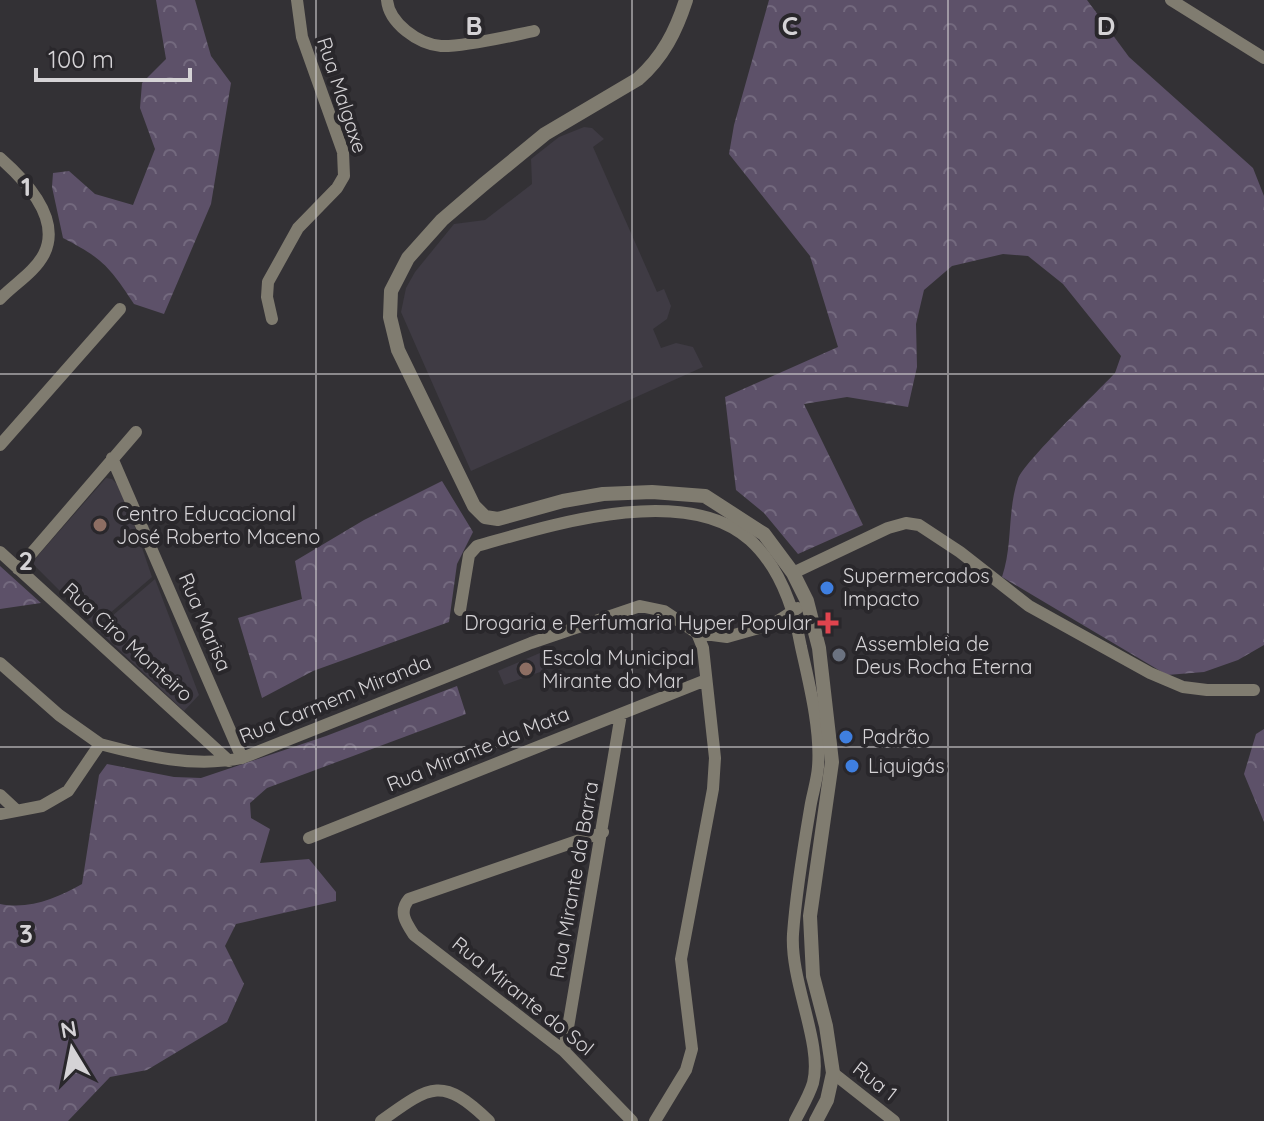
<svg xmlns="http://www.w3.org/2000/svg" width="1264" height="1121" font-family="Quicksand,sans-serif">
  <defs>
    <pattern id="forest-crowns" width="20" height="18" patternUnits="userSpaceOnUse" patternTransform="scale(2)"><rect width="20" height="18" fill="#5d5169"/><path d="M2 6a3 3 0 1 1 6 0M12 15a3 3 0 1 1 6 0" fill="none" stroke="#73697e"/></pattern>
  </defs>
  <rect width="100%" height="100%" fill="#333135"/>
  <!-- built -->
  <path fill="#3f3b44" d="M 584,127 L 592,128 L 604,139 L 593,147 L 657,292 L 664,289 L 671,306 L 667,319 L 653,329 L 661,348 L 676,343 L 693,347 L 703,367 L 471,471 L 401,312 L 406,288 L 415,272 L 454,224 L 485,220 L 532,184 L 531,159 L 559,137 Z
    M 106,478 L 112,479 L 122,489 L 152,577 L 95,626 L 34,565 L 34,560 Z
    M 155,579 L 199,695 L 184,711 L 97,629 Z
    M 549,649 L 554,667 L 504,685 L 498,671 Z"/>
  <!-- forest -->
  <path fill="url(#forest-crowns)" d="M 156,0 L 195,0 L 211,56 L 231,83 L 211,204 L 164,314 L 134,304 C 110,267 102,258 63,238 L 52,187 L 53,173 L 69,171 L 95,194 L 133,205 L 155,149 L 140,108 L 142,83 L 166,59 Z
    M 769,0 L 1087,0 L 1129,57 L 1253,168 L 1264,196 L 1264,645 L 1238,660 L 1204,672 L 1167,675 L 1002,577 C 1013,544 1007,512 1018,479 C 1023,463 1098,391 1115,373 L 1121,356 L 1063,284 L 1028,256 L 1003,254 L 952,266 L 924,290 L 916,324 L 917,367 L 908,407 L 847,397 L 804,404 L 863,525 L 798,554 L 764,513 L 736,490 L 725,397 L 838,347 L 810,256 L 729,154 L 734,125 Z
    M 442,481 L 473,532 L 457,564 L 449,622 L 313,671 L 262,698 L 238,618 L 302,599 L 295,561 L 364,520 Z
    M 0,566 L 41,603 L 0,609 Z
    M 457,686 L 466,714 L 267,788 L 250,803 L 251,818 L 270,829 L 260,863 L 309,859 L 336,892 L 336,901 L 236,924 L 225,946 L 244,984 L 227,1022 L 147,1070 L 110,1077 L 68,1121 L 0,1121 L 0,904 C 30,910 57,898 82,884 L 99,775 L 107,764 L 174,777 L 201,778 L 326,736 Z
    M 1264,729 L 1264,822 L 1244,774 L 1256,734 Z"/>
  <g fill="none" stroke-linecap="round" stroke-linejoin="round">
    <!-- minor -->
    <path stroke="#807c70" stroke-width="12" d="M 387,0 C 389,23 418,44 441,46 C 464,47 510,36 534,31
      M 1171,0 L 1264,58
      M 0,158 C 25,180 62,218 44,254 C 34,273 14,284 0,299
      M 272,319 L 267,297 L 268,282 L 298,228 L 337,188 L 344,176 L 343,152 L 302,37 L 297,0
      M 0,445 L 120,309
      M 112,458 L 242,758
      M 0,552 L 229,761
      M 18,569 L 136,432
      M 793,573 L 888,528 L 906,523 L 919,525 L 960,552 L 1029,606 L 1150,673 L 1183,687 L 1207,690 L 1254,690
      M 460,610 L 469,555 L 477,546 C 551,525 685,482 750,540 C 781,568 794,609 801,647 C 809,683 821,730 818,767 C 817,781 812,795 810,809 C 803,850 796,893 793,934 C 790,982 823,1044 813,1083 C 809,1096 801,1109 795,1121
      M 0,663 L 59,715 L 100,744
      M 0,795 L 15,809
      M 0,814 L 42,806 L 68,791 L 100,744 C 145,756 194,768 242,758 L 531,643 L 640,606 L 664,611 L 697,633 L 727,637 L 773,624 L 798,608
      M 603,832 L 409,899 C 398,912 406,923 414,935 L 564,1051 L 632,1121
      M 309,838 L 706,680
      M 564,1051 L 621,714
      M 833,1073 L 894,1121
      M 381,1121 C 431,1085 442,1076 489,1121
      M 655,1121 L 686,1070 L 692,1049 L 681,959 L 713,789 L 715,758 L 703,648 L 697,633"/>
    <!-- tertiary -->
    <path stroke="#807c70" stroke-width="14" d="M 686,0 C 676,31 663,57 638,79 L 545,134 L 484,184 L 442,220 L 408,258 L 391,291 L 390,317 L 398,350 L 474,506 L 485,517 L 498,519 L 563,501 L 603,494 L 652,492 L 705,496 L 764,534 L 793,573 L 807,601 L 819,648 L 832,762 L 810,916 L 813,976 L 826,1026 L 833,1073 L 827,1100 L 816,1121"/>
  </g>
  <!-- grid -->
  <path fill="none" stroke="#d5d3d6" stroke-width="2" stroke-opacity="0.55" d="M 316,0 L 316,1121M 632,0 L 632,1121M 948,0 L 948,1121M 0,374 L 1264,374M 0,747 L 1264,747"/>
  <!-- markers -->
  <g fill="#8d6e63" stroke="#29272b" stroke-width="3">
    <circle cx="100" cy="525" r="8"/>
    <circle cx="526" cy="669" r="8"/>
  </g>
  <g fill="#3f7fe0" stroke="#29272b" stroke-width="3">
    <circle cx="827" cy="588" r="8"/>
    <circle cx="846" cy="737" r="8"/>
    <circle cx="852" cy="766" r="8"/>
  </g>
  <path fill="#e0444e" stroke="#29272b" stroke-width="3" d="M824 611h8v8h8v8h-8v8h-8v-8h-8v-8h8z"/>
  <circle fill="#6b7280" stroke="#29272b" stroke-width="3" cx="839" cy="655" r="8"/>
  <g text-anchor="middle" stroke-width="8" stroke-linejoin="round" paint-order="stroke">
    <!-- street labels -->
    <g font-size="20" fill="#d5d3d6" stroke="#29272b">
      <text transform="translate(342 95) rotate(72)" y="7">Rua Malgaxe</text>
      <text transform="translate(205 622) rotate(67)" y="7">Rua Marisa</text>
      <text transform="translate(128 642) rotate(42)" y="7">Rua Ciro Monteiro</text>
      <text transform="translate(335 699) rotate(-22)" y="7">Rua Carmem Miranda</text>
      <text transform="translate(478 749) rotate(-22)" y="7">Rua Mirante da Mata</text>
      <text transform="translate(574 880) rotate(-80)" y="7">Rua Mirante da Barra</text>
      <text transform="translate(523 996) rotate(39)" y="7">Rua Mirante do Sol</text>
      <text transform="translate(875 1081) rotate(38)" y="7">Rua 1</text>
    </g>
    <!-- poi labels -->
    <g font-size="20" fill="#d5d3d6" stroke="#29272b" text-anchor="start">
      <text x="116" y="521">Centro Educacional<tspan x="116" dy="23">José Roberto Maceno</tspan></text>
      <text x="843" y="583">Supermercados<tspan x="843" dy="23">Impacto</tspan></text>
      <text x="812" y="630" text-anchor="end">Drogaria e Perfumaria Hyper Popular</text>
      <text x="855" y="651">Assembleia de<tspan x="855" dy="23">Deus Rocha Eterna</tspan></text>
      <text x="542" y="665">Escola Municipal<tspan x="542" dy="23">Mirante do Mar</tspan></text>
      <text x="862" y="744">Padrão</text>
      <text x="868" y="773">Liquigás</text>
    </g>
  </g>
  <g font-size="26" text-anchor="middle" font-weight="bold" fill="#d5d3d6" stroke="#29272b" stroke-width="8" stroke-linejoin="round" paint-order="stroke">
    <text x="474" y="35">B</text>
    <text x="790" y="35">C</text>
    <text x="1106" y="35">D</text>
    <text x="26" y="196">1</text>
    <text x="26" y="570">2</text>
    <text x="26" y="943">3</text>
  </g>
  <!-- north arrow -->
  <g transform="translate(72 1049) rotate(350)" stroke="#29272b" stroke-width="6" paint-order="stroke">
  <path d="M0-6L14 30L0 20L-14 30Z" fill="#d5d3d6"/>
  <text y="-12" font-size="22" font-weight="bold" text-anchor="middle" fill="#d5d3d6">N</text>
  </g>
  <!-- scale -->
  <path d="M36 68v12h154v-12" fill="none" stroke="#d5d3d6" stroke-width="4"/>
  <text x="48" y="68" font-size="24" fill="#d5d3d6" stroke="#29272b" stroke-width="6" paint-order="stroke">100 m</text>
</svg>
